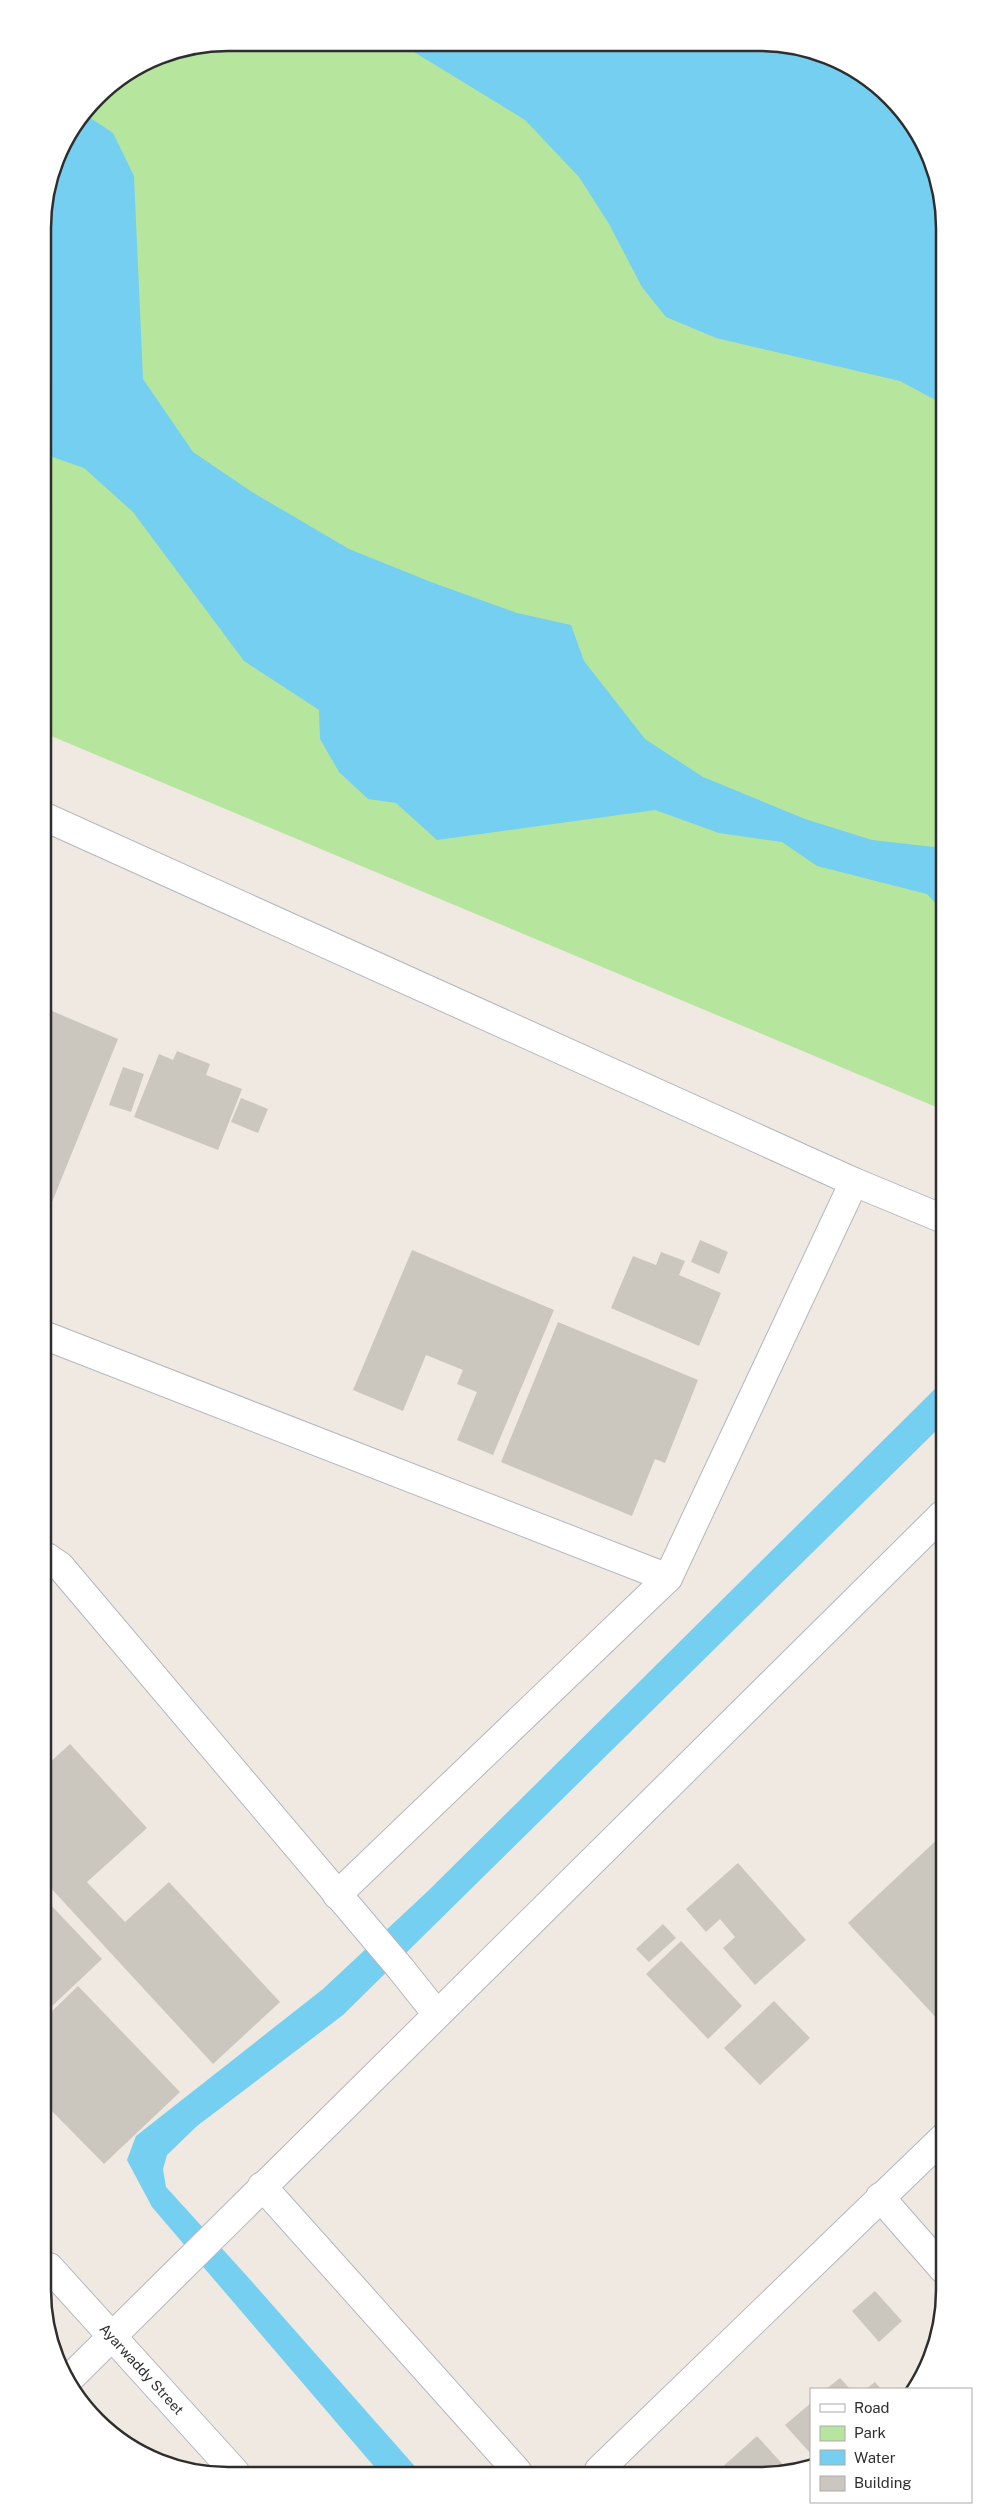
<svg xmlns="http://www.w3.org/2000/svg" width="987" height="2518" font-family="'Public Sans',sans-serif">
  <rect width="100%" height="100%" fill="#efe9e1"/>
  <!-- green -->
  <path fill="#b6e59e" d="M 228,43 L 795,46 L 841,62 L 890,97 L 920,136 L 938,180 L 941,1109 L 44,733 L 43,216 L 62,146 L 106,89 L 157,57 Z"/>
  <!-- water -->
  <path fill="#75cff0" d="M 401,44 L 795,46 L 841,62 L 890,97 L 920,136 L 938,180 L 939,402 L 900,381 L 716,338 L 666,317 L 642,287 L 609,224 L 579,177 L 525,120 Z
    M 86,115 L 113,133 L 134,176 L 143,379 L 193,452 L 252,492 L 349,549 L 431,582 L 517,613 L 571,625 L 584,661 L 645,739 L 703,777 L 805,819 L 872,840 L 934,847 L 940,844 L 940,908 L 927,894 L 817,866 L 782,842 L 719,833 L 655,810 L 437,840 L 396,803 L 368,799 L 339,772 L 320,739 L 319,710 L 244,661 L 133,512 L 84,468 L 44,454 L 43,216 L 62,146 Z
    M 942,1382 L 942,1425 L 343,2015 L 197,2126 L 167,2155 L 163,2169 L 166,2187 L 246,2275 L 419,2471 L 378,2471 L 152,2207 L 127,2160 L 136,2136 L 323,1989 L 428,1891 Z"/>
  <!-- building -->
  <path fill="#cbc7bf" d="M 45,1008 L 118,1039 L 46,1217 L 46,1216 Z
    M 177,1051 L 210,1064 L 206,1075 L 242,1089 L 218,1150 L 134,1117 L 159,1054 L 173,1060 Z
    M 123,1067 L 144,1074 L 131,1112 L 109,1105 Z
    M 241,1098 L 268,1109 L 258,1133 L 231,1122 Z
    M 700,1240 L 728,1252 L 719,1274 L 691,1262 Z
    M 412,1250 L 554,1310 L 493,1455 L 457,1440 L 477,1392 L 457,1384 L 463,1370 L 426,1355 L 403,1411 L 353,1390 Z
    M 661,1252 L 685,1261 L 679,1275 L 721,1293 L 699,1346 L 611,1308 L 633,1256 L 656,1265 Z
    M 558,1322 L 698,1380 L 665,1463 L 655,1459 L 632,1516 L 501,1462 Z
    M 70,1744 L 147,1828 L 87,1882 L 125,1922 L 169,1882 L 280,2002 L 213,2064 L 48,1885 L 47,1765 Z
    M 943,1834 L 943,2025 L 848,1923 Z
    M 738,1863 L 806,1940 L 755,1985 L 723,1948 L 735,1937 L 720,1919 L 706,1932 L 686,1909 Z
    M 48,1902 L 102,1959 L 48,2010 Z
    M 663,1924 L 676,1938 L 649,1962 L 636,1949 Z
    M 681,1941 L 742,2006 L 708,2039 L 646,1974 Z
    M 78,1986 L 180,2092 L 104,2164 L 48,2107 L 48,2015 Z
    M 774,2001 L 810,2038 L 760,2085 L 724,2048 Z
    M 875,2291 L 902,2321 L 879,2342 L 852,2311 Z
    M 840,2378 L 850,2389 L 826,2389 Z
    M 875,2382 L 881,2389 L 866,2389 Z
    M 811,2403 L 811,2454 L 785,2425 Z
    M 757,2436 L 787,2469 L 719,2470 Z"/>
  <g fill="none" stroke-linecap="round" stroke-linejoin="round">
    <!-- minor casing -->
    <g stroke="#b4b7c1" stroke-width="30">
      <g id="minor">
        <path d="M 45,817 L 854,1182 L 941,1218"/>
        <path d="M 46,1336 L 668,1578"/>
        <path d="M 47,1557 L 60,1566 L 401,1969 L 436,2013"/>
        <path d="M 337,1895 L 668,1578 L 854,1182"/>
        <path d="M 262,2186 L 517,2471"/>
        <path d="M 880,2197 L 944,2270"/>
        <path id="s1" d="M 49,2267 L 235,2472"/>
        <path d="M 67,2381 L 942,1515"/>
        <path d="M 599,2470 L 944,2137"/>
      </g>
    </g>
    <!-- minor -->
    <use href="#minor" stroke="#fff" stroke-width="28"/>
  </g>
  <g text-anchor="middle" stroke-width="4" stroke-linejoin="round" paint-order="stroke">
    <!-- street labels -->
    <g font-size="14" fill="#2e2e2e" stroke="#fff">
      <text dy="5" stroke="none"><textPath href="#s1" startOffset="138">Ayarwaddy Street</textPath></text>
    </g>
  </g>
  <!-- crop -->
  <path d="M0 0H987V2518H0ZM228 51H759A177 177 0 0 1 936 228V2290A177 177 0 0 1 759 2467H228A177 177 0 0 1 51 2290V228A177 177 0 0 1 228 51Z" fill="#fff" fill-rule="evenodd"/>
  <path fill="none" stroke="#2e2e2e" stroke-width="2.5" d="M228 51H759A177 177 0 0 1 936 228V2290A177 177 0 0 1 759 2467H228A177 177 0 0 1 51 2290V228A177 177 0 0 1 228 51Z"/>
  <!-- legend -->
  <rect x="810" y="2388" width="162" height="115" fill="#ffffff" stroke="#ababab"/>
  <rect x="820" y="2404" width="25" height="8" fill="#ffffff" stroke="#ababab"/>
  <text x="854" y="2413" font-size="15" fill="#2e2e2e">Road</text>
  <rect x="820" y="2426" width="25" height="15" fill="#b6e59e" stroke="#ababab"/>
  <text x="854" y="2438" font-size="15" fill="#2e2e2e">Park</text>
  <rect x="820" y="2450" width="25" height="15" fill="#75cff0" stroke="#ababab"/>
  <text x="854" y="2463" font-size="15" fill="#2e2e2e">Water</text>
  <rect x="820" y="2476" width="25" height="15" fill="#cbc7bf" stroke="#ababab"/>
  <text x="854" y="2488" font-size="15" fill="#2e2e2e">Building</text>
</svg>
